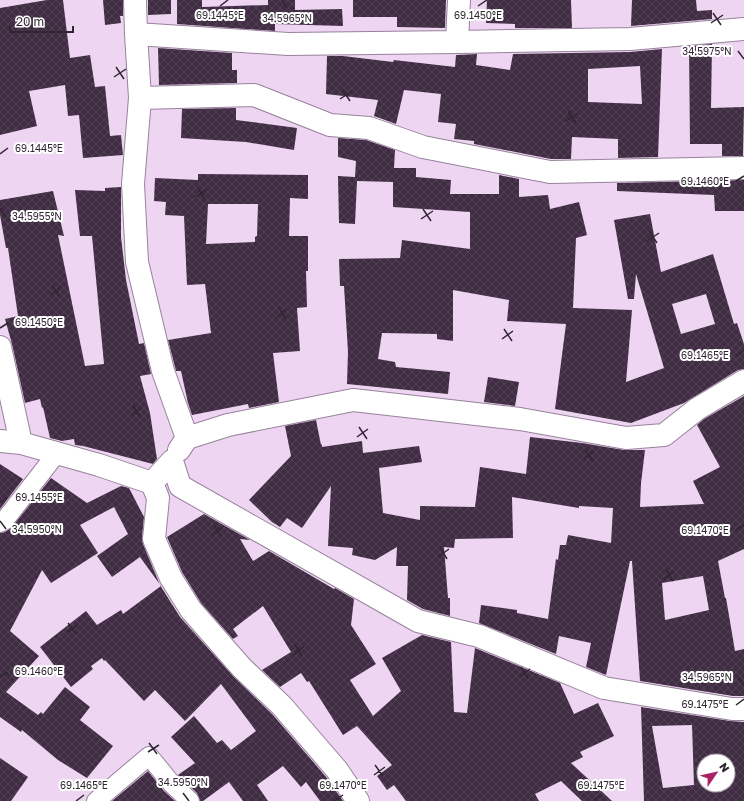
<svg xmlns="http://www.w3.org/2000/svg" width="744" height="801" font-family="'Golos Text',sans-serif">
  <defs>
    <pattern id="building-cross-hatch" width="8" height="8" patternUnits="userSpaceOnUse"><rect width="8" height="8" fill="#402c43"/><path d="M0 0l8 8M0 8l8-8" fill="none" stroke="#534256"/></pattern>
  </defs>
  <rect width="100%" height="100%" fill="#eed5f2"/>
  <!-- building -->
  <path fill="url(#building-cross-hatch)" fill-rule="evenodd" d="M 47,0 L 63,0 L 70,58 L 90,55 L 95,87 L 105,86 L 110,136 L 121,135 L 123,155 L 83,158 L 79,115 L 68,116 L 65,85 L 29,91 L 37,126 L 0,135 L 0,8 Z
    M 103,0 L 123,0 L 123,16 L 120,16 L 121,23 L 105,25 Z
    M 148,0 L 171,0 L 171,14 L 148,15 Z
    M 177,0 L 202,0 L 202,7 L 268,5 L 268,0 L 295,0 L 295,10 L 342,9 L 343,26 L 275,24 L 275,31 L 177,24 Z
    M 353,0 L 446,0 L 445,28 L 397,27 L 397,17 L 353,17 Z
    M 487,0 L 571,0 L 572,28 L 515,28 L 515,24 L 486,23 Z
    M 632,0 L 696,0 L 697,11 L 712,10 L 712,19 L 631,26 Z
    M 712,44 L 711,108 L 744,107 L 743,156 L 722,156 L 722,144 L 690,144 L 689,46 Z
    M 158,48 L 232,53 L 232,70 L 237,70 L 237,83 L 159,85 Z
    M 662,49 L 658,157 L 618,158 L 618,139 L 572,137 L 571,159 L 551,159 L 474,144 L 474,141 L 454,139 L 456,124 L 438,122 L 441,94 L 404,90 L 396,124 L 374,116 L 378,100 L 326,94 L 327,56 L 343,56 L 393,62 L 394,60 L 455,67 L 456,55 L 477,54 L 476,65 L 510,70 L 513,54 L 630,52 ZM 640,66 L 642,104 L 588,102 L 588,69 Z
    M 236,108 L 236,120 L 297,128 L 294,150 L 246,142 L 181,138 L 182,109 Z
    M 338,138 L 366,140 L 395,150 L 394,168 L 416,168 L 416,177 L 451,180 L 450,194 L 499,194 L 499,175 L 519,179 L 519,197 L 548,195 L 550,209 L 579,202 L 587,235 L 576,238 L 573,308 L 632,310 L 626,382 L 664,368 L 636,274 L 634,299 L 628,299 L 614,220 L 650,214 L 661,272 L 713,254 L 734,324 L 737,323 L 744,344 L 744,369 L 738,370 L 684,403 L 631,423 L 555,409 L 566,324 L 507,321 L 509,300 L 453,290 L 453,341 L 437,339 L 437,334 L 382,333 L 378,359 L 395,362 L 396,367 L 450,372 L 448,394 L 347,384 L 348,352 L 344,286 L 340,286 L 339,259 L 400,258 L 402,240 L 470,249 L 470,212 L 393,207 L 393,182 L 357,181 L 355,224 L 339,223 L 338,176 L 355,177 L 356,161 L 338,157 ZM 706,294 L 715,324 L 681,334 L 672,304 Z
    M 198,174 L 308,175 L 308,199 L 290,198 L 289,236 L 308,236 L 308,271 L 306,271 L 307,307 L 297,308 L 300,351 L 273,353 L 279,402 L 249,408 L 248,404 L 192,415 L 188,403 L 181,371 L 176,371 L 175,367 L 168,340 L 211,333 L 205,284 L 187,285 L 184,216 L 165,215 L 166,202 L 154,201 L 155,178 L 198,180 ZM 208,204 L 258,204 L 257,236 L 255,237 L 255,242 L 206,244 Z
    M 744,180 L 744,211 L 715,211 L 714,195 L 617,191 L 617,183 Z
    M 121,187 L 121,237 L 126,280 L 139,344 L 144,343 L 151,374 L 140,376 L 150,413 L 157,459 L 153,464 L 83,446 L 75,445 L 74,439 L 62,441 L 50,438 L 43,407 L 42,408 L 40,399 L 25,403 L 12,344 L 5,319 L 18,316 L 8,248 L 6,248 L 0,215 L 0,200 L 53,191 L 64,236 L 58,235 L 85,366 L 104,364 L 92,236 L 80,236 L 75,190 L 105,191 L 105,188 Z
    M 488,377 L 519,382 L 515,406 L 484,402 Z
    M 744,396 L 744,549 L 718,561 L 725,598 L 726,598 L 735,651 L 744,649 L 744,696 L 733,696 L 640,681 L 632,561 L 630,561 L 606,675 L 586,667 L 591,643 L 559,636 L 556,654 L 479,623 L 481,605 L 517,610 L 517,613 L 548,619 L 556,559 L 558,560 L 560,545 L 566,545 L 568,535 L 611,543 L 613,508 L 579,506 L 579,508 L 512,497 L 513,538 L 455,539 L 454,548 L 444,547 L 448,598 L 450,598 L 450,616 L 423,609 L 407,600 L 408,566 L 396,566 L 397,547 L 375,560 L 352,555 L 353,548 L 328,546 L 331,486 L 302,528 L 287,518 L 280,527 L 272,522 L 249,500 L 291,456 L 285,426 L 316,420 L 321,445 L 322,444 L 322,447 L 362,441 L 363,453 L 419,446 L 422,462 L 379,468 L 383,513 L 420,520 L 420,506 L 475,507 L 480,467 L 526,474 L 530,437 L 582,443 L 624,450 L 645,450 L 641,483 L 640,507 L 704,504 L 693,481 L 720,467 L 697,425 L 704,419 ZM 703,576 L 709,610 L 665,620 L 662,583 Z
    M 0,464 L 23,479 L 0,509 Z
    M 51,478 L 87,503 L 121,486 L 129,488 L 144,517 L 142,538 L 143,544 L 160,585 L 180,617 L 233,676 L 273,715 L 327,778 L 343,801 L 320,801 L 306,782 L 301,787 L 283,766 L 257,785 L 268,801 L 243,801 L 229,782 L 203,801 L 200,801 L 197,793 L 178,775 L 195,763 L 171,737 L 194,716 L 217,743 L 222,740 L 231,750 L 256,731 L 221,684 L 185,721 L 155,690 L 144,701 L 105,660 L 104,661 L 102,658 L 91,666 L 93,669 L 71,687 L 40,647 L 86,611 L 97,625 L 121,610 L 123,614 L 161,586 L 140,557 L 112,577 L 97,556 L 128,534 L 114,507 L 80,525 L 98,553 L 51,583 L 42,570 L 10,631 L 39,656 L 6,692 L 38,715 L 41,712 L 43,714 L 65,687 L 90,707 L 80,720 L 113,746 L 87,778 L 58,760 L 22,730 L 21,732 L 0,717 L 0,533 L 5,532 L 12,527 Z
    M 204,514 L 250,540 L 240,539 L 253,561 L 269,551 L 334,589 L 335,588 L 354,599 L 351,625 L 376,664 L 350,680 L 373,716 L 401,691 L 382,658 L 422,635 L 451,642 L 454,712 L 467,713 L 475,648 L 560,683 L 574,714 L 598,703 L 614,736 L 580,752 L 583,757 L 571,763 L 612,801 L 582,801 L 561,781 L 535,794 L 539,801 L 406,801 L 394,785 L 387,790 L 377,776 L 392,765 L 357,726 L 343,735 L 309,681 L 307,682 L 301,673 L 280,687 L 262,670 L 291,652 L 263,606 L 233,629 L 238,636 L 233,639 L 201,603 L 182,572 L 167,537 Z
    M 641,707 L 730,721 L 744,722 L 744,801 L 644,801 ZM 692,725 L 694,785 L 663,788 L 652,726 ZM 704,761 L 728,761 L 728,785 L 704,785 Z
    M 0,758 L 28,777 L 11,801 L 0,801 Z
    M 148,771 L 164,791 L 175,801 L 112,801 Z"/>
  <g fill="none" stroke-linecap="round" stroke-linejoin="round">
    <!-- pedestrian casing -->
    <g stroke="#98829c" stroke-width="20">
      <path id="pedestrian" d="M 0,523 L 4,521 L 57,453
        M 96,801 L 149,756 L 172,784 L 190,801"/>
    </g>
    <!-- minor casing -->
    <g stroke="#98829c" stroke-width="24">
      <path id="minor" d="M 135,0 L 136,34 L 140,98 L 133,184 L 137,262 L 163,371 L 187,438 L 179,450
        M 459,0 L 457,42 L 630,39 L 744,29
        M 136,34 L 288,44 L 457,42
        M 140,98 L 254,95 L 330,125 L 369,128 L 423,147 L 550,172 L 744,168
        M 0,347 L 21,443
        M 187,438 L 228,425 L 353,400 L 520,419 L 626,438 L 664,435 L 697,409 L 744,381
        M 0,441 L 21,443 L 99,465 L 152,483 L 172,461 L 180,486 L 418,621 L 479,636 L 604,688 L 732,709 L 744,709
        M 152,483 L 158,498 L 154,539 L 171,578 L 191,610 L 242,668 L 282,706 L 337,770 L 358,801"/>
    </g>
    <!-- pedestrian -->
    <use href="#pedestrian" stroke="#fff" stroke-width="18"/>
    <!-- minor -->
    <use href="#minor" stroke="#fff" stroke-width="22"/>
  </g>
  <!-- ticks -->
  <path fill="none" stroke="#2f2631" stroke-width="1.5" d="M 282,0 L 287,8M 220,6 L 228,0M 478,6 L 487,0M 713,13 L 721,25M 711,23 L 723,15M 738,51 L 744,59M 116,67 L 124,79M 114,77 L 126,69M 342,89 L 350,101M 340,99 L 352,91M 568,111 L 576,123M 566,121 L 578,113M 0,154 L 8,148M 736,181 L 744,176M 197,187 L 205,199M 195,197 L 207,189M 0,208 L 6,217M 423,209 L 431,221M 421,219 L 433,211M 649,231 L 657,243M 647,241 L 659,233M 52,285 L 60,297M 50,295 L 61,287M 278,307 L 286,319M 276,317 L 287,309M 0,328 L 8,323M 504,329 L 512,341M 502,339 L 513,331M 736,356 L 744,350M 133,405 L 140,417M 131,415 L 142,407M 359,427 L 367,439M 357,437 L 368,429M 585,449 L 593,461M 583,459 L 594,451M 0,503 L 8,497M 0,521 L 6,529M 214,525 L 221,536M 736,530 L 744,525M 212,535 L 223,527M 440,547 L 447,559M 438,557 L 449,549M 666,569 L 673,581M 664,579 L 675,571M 68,623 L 76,634M 67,632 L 78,625M 295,645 L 302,656M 293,655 L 304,647M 521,667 L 528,679M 0,677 L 8,672M 519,677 L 530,669M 738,677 L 744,685M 736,705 L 744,699M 149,743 L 157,754M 148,752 L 159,745M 375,765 L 383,776M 374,775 L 385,767M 183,793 L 189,801M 76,801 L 84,795M 334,801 L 343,795M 593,801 L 601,795"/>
  <g font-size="10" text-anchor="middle" fill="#2f2631" stroke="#fff" stroke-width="4" stroke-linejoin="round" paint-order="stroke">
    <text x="220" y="19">69.1445°E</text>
    <text x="478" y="19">69.1450°E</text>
    <text x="287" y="22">34.5965°N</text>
    <text x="707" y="55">34.5975°N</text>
    <text x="39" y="152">69.1445°E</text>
    <text x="705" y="185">69.1460°E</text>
    <text x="37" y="220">34.5955°N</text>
    <text x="39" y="326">69.1450°E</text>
    <text x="705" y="359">69.1465°E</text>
    <text x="39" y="501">69.1455°E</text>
    <text x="37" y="533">34.5950°N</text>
    <text x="705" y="534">69.1470°E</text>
    <text x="39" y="675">69.1460°E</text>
    <text x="707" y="681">34.5965°N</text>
    <text x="705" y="708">69.1475°E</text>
    <text x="183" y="786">34.5950°N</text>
    <text x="84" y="789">69.1465°E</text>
    <text x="343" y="789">69.1470°E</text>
    <text x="601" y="789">69.1475°E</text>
  </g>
  <!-- north arrow -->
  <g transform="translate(716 773) rotate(56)"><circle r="19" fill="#ffffff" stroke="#aca8ad"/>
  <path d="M0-3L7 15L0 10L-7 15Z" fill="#aa2165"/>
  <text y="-6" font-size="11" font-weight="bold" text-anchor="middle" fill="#2f2631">N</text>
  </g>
  <!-- scale -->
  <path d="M10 26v6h63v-6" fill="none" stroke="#2f2631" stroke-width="2"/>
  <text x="16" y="26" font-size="12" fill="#2f2631" stroke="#ffffff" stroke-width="3" paint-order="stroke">20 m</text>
</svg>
